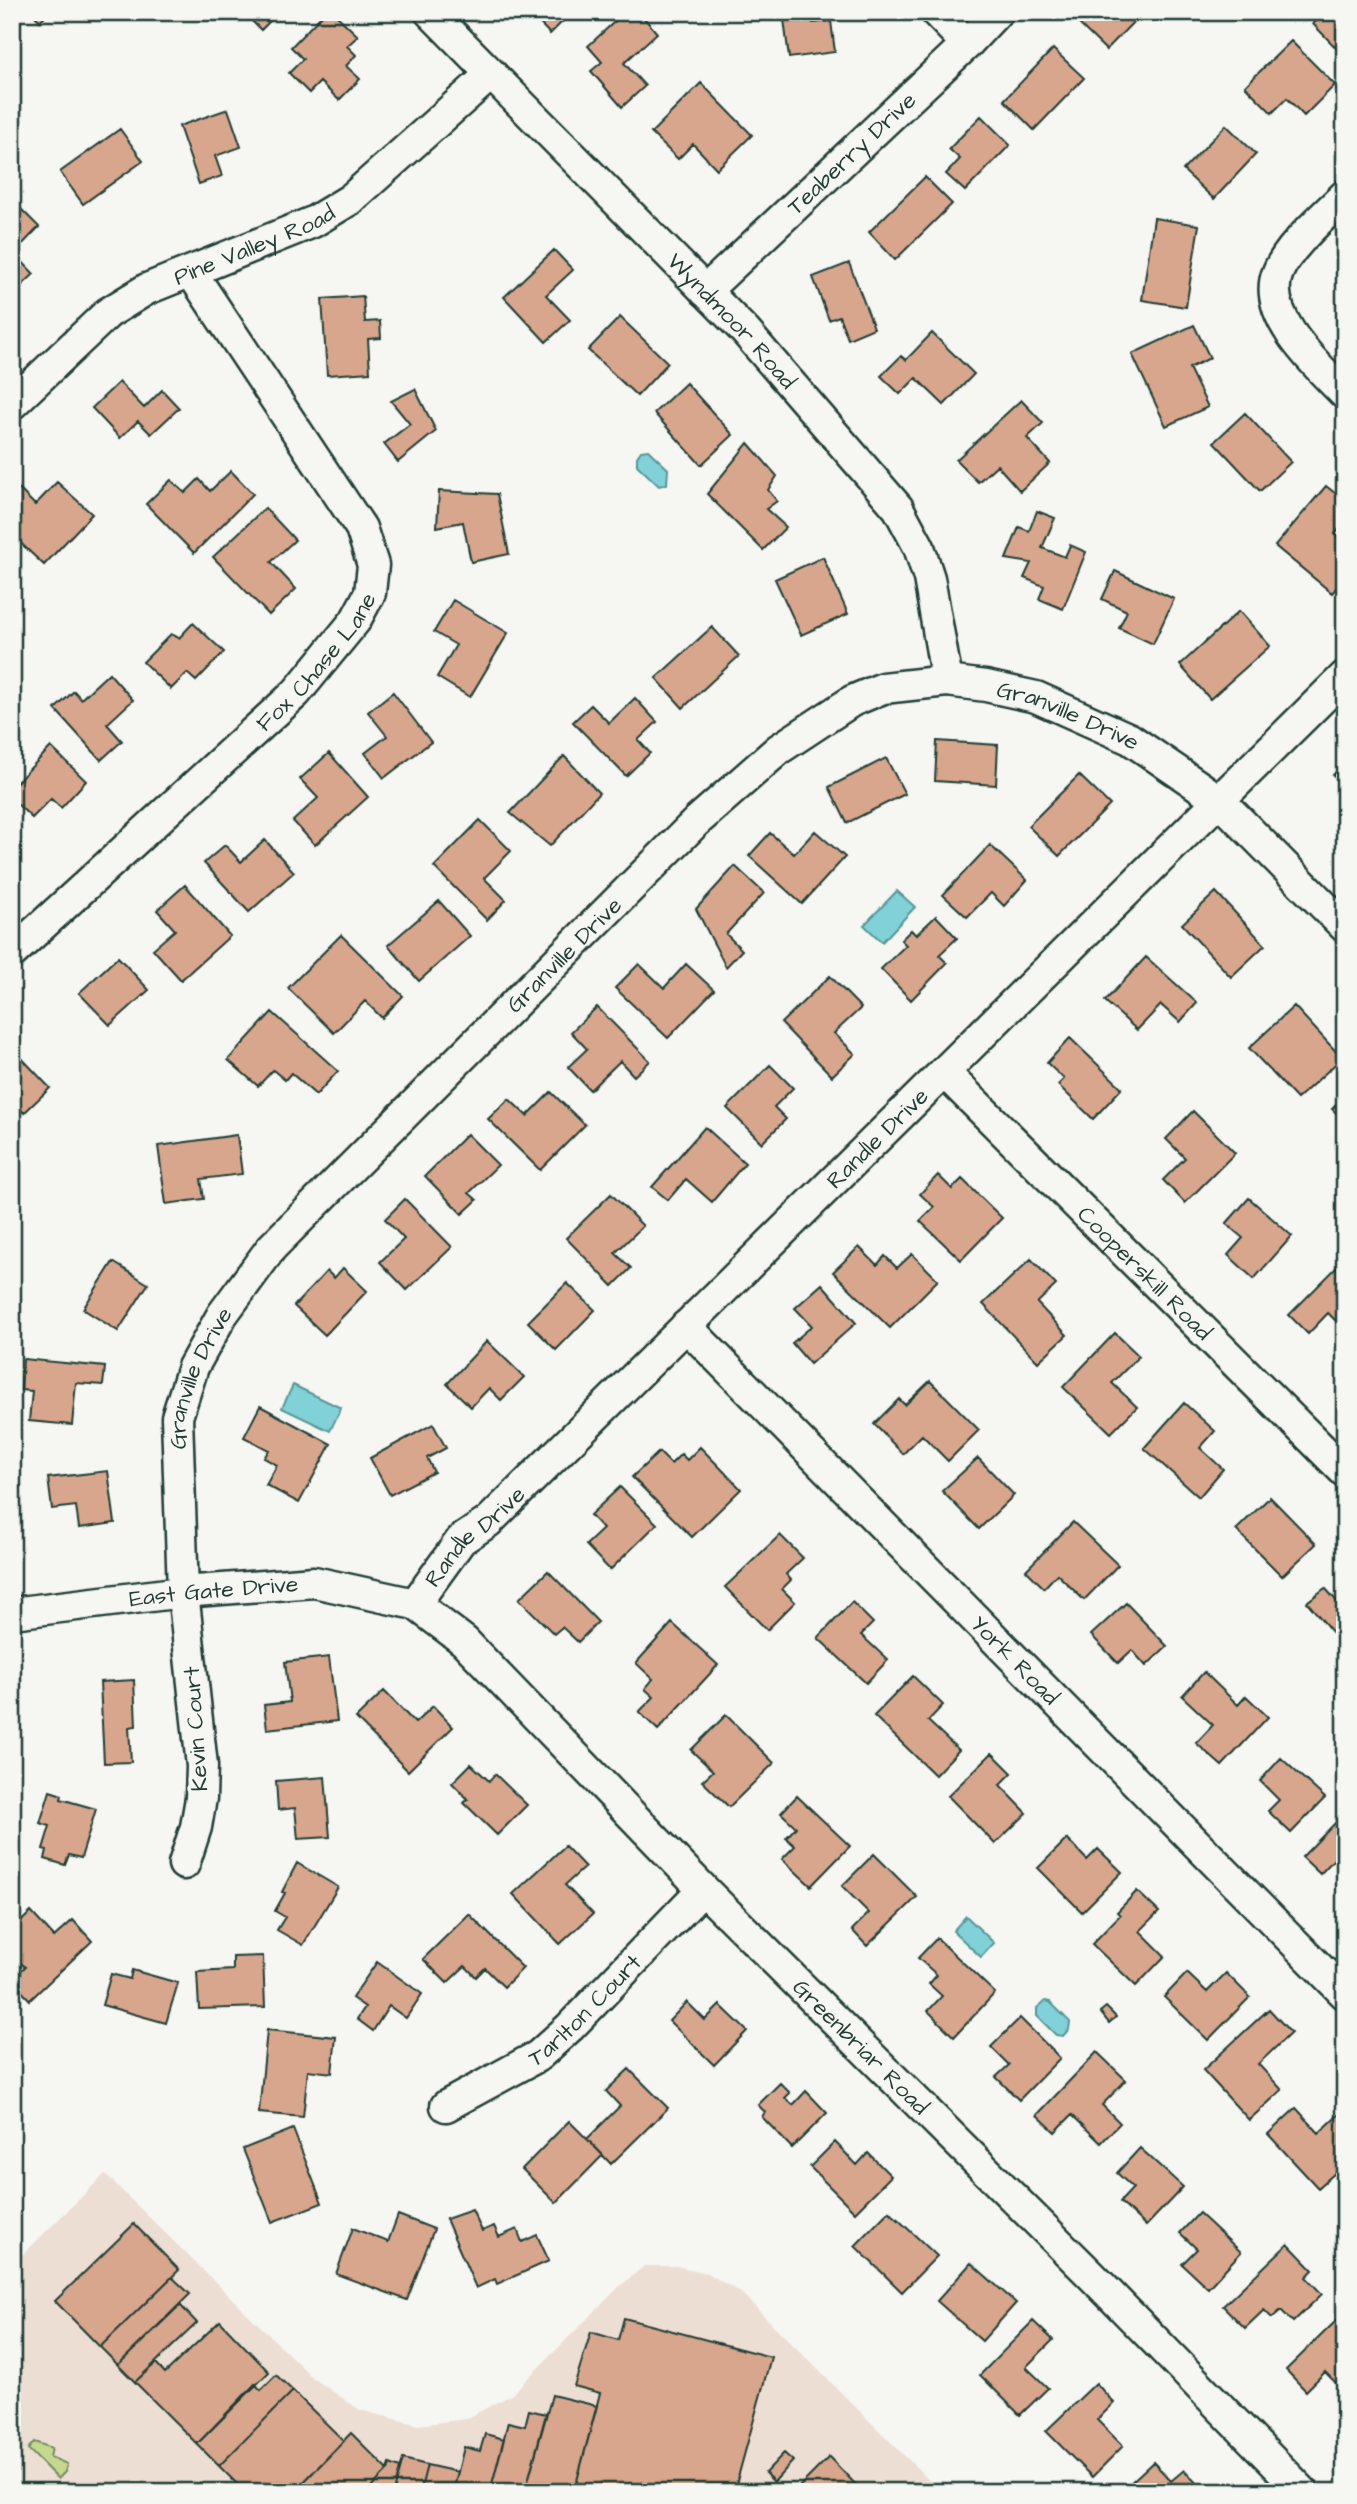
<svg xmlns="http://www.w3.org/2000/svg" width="1357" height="2504" font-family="'Architects Daughter',sans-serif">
  <rect width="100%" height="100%" fill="#f6f6f2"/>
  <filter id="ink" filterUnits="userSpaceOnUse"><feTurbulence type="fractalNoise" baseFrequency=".0143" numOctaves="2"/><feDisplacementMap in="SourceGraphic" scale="14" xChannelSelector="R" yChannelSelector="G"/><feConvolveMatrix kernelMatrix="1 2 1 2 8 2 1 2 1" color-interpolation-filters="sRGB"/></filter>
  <g filter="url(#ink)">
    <!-- built -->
    <path fill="#edded3" d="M 105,2174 L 313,2378 L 360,2410 L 418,2425 L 466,2419 L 511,2395 L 618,2288 L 644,2266 L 676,2266 L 707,2273 L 741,2293 L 941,2492 L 12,2492 L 12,2265 Z"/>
    <!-- green -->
    <path fill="#c5d98e" stroke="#728b61" stroke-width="2" d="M 34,2442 L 52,2448 L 50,2457 L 67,2464 L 65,2472 L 58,2479 L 28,2449 Z"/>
    <!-- water -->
    <path fill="#80d2d8" stroke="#599696" stroke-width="2" d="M 648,450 L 668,469 L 667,484 L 659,486 L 637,465 L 637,457 L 641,451 Z
      M 897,891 L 915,907 L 882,942 L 864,925 Z
      M 293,1385 L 341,1408 L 330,1431 L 282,1408 Z
      M 966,1916 L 994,1943 L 981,1957 L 953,1931 Z
      M 1045,2001 L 1050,2002 L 1070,2022 L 1069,2029 L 1063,2036 L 1056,2035 L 1037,2016 L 1037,2008 Z"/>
    <!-- building -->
    <path fill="#d8a68c" stroke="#1f3d34" stroke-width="2" d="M 31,12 L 49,12 L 40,21 Z
      M 243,12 L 279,12 L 261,30 Z
      M 325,12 L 333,12 L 358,36 L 347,46 L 356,55 L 346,66 L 360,79 L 339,100 L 320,82 L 309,93 L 289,73 L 303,59 L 291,47 Z
      M 529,12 L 572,12 L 550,34 Z
      M 625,12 L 639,12 L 657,33 L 624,63 L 645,86 L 622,107 L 591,71 L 602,62 L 588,46 Z
      M 783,12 L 808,12 L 813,23 L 831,21 L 835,52 L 789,58 Z
      M 1085,12 L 1143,12 L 1106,50 L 1076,21 Z
      M 1325,12 L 1345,12 L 1345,57 L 1313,24 Z
      M 1291,41 L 1335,85 L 1304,116 L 1287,98 L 1272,113 L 1245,86 Z
      M 1053,49 L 1084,78 L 1034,130 L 1004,100 Z
      M 701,83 L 752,135 L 717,169 L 693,144 L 678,159 L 651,133 Z
      M 228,109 L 241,147 L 215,156 L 222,176 L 199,184 L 179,126 Z
      M 981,116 L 1010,145 L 965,191 L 946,174 L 960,159 L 949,149 Z
      M 1226,125 L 1256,154 L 1214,199 L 1183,170 Z
      M 120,129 L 143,161 L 83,204 L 60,172 Z
      M 925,177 L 952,204 L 895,260 L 869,232 Z
      M 16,204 L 39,227 L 14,253 L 34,274 L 12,295 L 12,207 Z
      M 1154,218 L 1199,225 L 1186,307 L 1142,300 Z
      M 554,250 L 573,270 L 546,295 L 570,320 L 546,342 L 504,297 Z
      M 849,263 L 874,328 L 848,339 L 839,316 L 829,320 L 813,277 Z
      M 363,296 L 365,322 L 380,321 L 381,338 L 368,339 L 370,372 L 327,375 L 322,299 Z
      M 620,317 L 668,363 L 637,396 L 588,350 Z
      M 1194,325 L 1210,358 L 1189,368 L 1208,407 L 1166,426 L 1132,354 Z
      M 932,333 L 974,374 L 944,405 L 916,378 L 900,394 L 881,376 L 901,356 L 906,360 Z
      M 119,382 L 144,408 L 162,390 L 179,408 L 151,434 L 138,421 L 120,438 L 92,408 Z
      M 686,383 L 733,435 L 701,465 L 654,413 Z
      M 415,389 L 436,431 L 398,462 L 384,444 L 410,424 L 391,401 Z
      M 1021,400 L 1043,423 L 1027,438 L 1050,463 L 1020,491 L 997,465 L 978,482 L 956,460 Z
      M 1245,413 L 1291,462 L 1260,491 L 1214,442 Z
      M 748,443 L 777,476 L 768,490 L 777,501 L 766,509 L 786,527 L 763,550 L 707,494 Z
      M 231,471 L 253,494 L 194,553 L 146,504 L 171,480 L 185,493 L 199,479 L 210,491 Z
      M 57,482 L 92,514 L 44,565 L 12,535 L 12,494 L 18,488 L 35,505 Z
      M 1326,486 L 1345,501 L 1345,522 L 1335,534 L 1345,543 L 1345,578 L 1332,593 L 1275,546 Z
      M 439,491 L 497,494 L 509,554 L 471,562 L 463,522 L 437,527 Z
      M 265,508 L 295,540 L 271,562 L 296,589 L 269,615 L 213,557 Z
      M 1037,511 L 1055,518 L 1042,548 L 1065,557 L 1070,545 L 1086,552 L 1063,609 L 1039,599 L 1044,586 L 1024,578 L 1031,563 L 1006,559 L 1019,527 L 1029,531 Z
      M 823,557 L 848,614 L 801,635 L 775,579 Z
      M 1115,571 L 1174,599 L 1153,644 L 1119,628 L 1127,611 L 1102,599 Z
      M 453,600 L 508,633 L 470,697 L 437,677 L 456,645 L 434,632 Z
      M 1239,611 L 1270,646 L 1210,699 L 1180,665 Z
      M 193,623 L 224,652 L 196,681 L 187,673 L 171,689 L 143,662 L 171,634 L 179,638 Z
      M 712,627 L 739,656 L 683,708 L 656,678 Z
      M 109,673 L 133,700 L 107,724 L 122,741 L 101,760 L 55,709 L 74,691 L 81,699 Z
      M 393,692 L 431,742 L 384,778 L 365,753 L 387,736 L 368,712 Z
      M 635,698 L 657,722 L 638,740 L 650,753 L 626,776 L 573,722 L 591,705 L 609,723 Z
      M 937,741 L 998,745 L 996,785 L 935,781 Z
      M 51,747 L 86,781 L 61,808 L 51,799 L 32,818 L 12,799 L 12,787 Z
      M 329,753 L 368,797 L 315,845 L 293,821 L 318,798 L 300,779 Z
      M 564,756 L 599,793 L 550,846 L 510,813 Z
      M 886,758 L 905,794 L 847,823 L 829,787 Z
      M 1345,763 L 1345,786 L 1333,775 Z
      M 1079,775 L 1110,805 L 1059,856 L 1028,826 Z
      M 480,820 L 511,851 L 484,878 L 506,900 L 487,920 L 434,867 Z
      M 815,831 L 845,857 L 802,904 L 749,856 L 770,833 L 794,854 Z
      M 265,840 L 294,872 L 249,912 L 204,863 L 225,845 L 241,862 Z
      M 990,845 L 1027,880 L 1004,906 L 991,893 L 967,917 L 943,895 Z
      M 735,866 L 764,893 L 726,934 L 742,950 L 726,967 L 696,909 Z
      M 185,885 L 230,936 L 181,980 L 153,949 L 175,930 L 157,910 Z
      M 1216,892 L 1265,945 L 1231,977 L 1182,924 Z
      M 439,901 L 470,936 L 419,981 L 388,945 Z
      M 936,916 L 957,938 L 939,955 L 947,963 L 911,1000 L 881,969 L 906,945 L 901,940 L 911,930 L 916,935 Z
      M 341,935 L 403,996 L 382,1018 L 365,1001 L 334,1033 L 288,988 Z
      M 118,957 L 149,990 L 110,1025 L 79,993 Z
      M 1146,957 L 1197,1003 L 1180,1022 L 1161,1005 L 1137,1030 L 1105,1001 Z
      M 639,964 L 664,988 L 686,964 L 714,990 L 668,1038 L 615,988 Z
      M 830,976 L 861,1008 L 834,1033 L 855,1054 L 832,1076 L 781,1023 Z
      M 1294,1006 L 1342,1058 L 1297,1099 L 1249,1048 Z
      M 597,1007 L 650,1061 L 634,1076 L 620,1061 L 590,1090 L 568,1067 L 587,1049 L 571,1032 Z
      M 272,1012 L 338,1071 L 316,1095 L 291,1073 L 285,1080 L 273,1070 L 258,1086 L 228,1060 Z
      M 1070,1038 L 1122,1088 L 1093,1119 L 1058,1085 L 1064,1079 L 1047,1063 Z
      M 14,1050 L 50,1088 L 24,1113 L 12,1100 Z
      M 770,1065 L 793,1088 L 774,1107 L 786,1119 L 762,1143 L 727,1108 Z
      M 551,1092 L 585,1125 L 540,1170 L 488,1119 L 509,1099 L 527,1116 Z
      M 1345,1096 L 1345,1121 L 1332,1109 Z
      M 1193,1111 L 1235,1153 L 1185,1203 L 1163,1180 L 1185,1158 L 1166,1139 Z
      M 705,1127 L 745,1163 L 712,1202 L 686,1179 L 668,1200 L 652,1187 Z
      M 467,1134 L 498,1165 L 469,1193 L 477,1200 L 462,1214 L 425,1176 Z
      M 237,1135 L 242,1174 L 201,1179 L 204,1199 L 166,1204 L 158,1146 Z
      M 938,1175 L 952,1189 L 962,1179 L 1002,1218 L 961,1260 L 920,1221 L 934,1207 L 920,1194 Z
      M 611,1194 L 643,1226 L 615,1253 L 631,1268 L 613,1286 L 566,1238 Z
      M 1249,1198 L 1292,1236 L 1254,1279 L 1228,1255 L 1243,1238 L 1226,1224 Z
      M 405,1199 L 452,1247 L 407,1290 L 380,1262 L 404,1239 L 385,1219 Z
      M 859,1247 L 877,1265 L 885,1256 L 897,1268 L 912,1254 L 938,1280 L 890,1328 L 833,1272 Z
      M 1031,1259 L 1056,1285 L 1037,1303 L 1067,1335 L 1038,1362 L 983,1304 Z
      M 1343,1261 L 1345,1263 L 1345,1330 L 1328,1313 L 1308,1334 L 1289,1315 Z
      M 113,1262 L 148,1284 L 118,1331 L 83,1309 Z
      M 343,1268 L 367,1291 L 325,1335 L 294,1306 L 327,1271 L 334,1278 Z
      M 567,1283 L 595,1310 L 556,1350 L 528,1322 Z
      M 822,1284 L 856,1323 L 810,1364 L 792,1343 L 812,1326 L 795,1308 Z
      M 1115,1333 L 1139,1356 L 1112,1383 L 1137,1407 L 1111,1433 L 1063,1387 Z
      M 487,1341 L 524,1377 L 501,1400 L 489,1388 L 471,1407 L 447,1384 Z
      M 23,1359 L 105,1367 L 103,1385 L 76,1383 L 72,1425 L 29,1421 L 32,1391 L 21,1390 Z
      M 930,1381 L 979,1430 L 948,1461 L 922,1435 L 903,1454 L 874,1424 L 899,1399 L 905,1405 Z
      M 1184,1403 L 1215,1431 L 1200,1448 L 1223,1469 L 1199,1497 L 1144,1448 Z
      M 260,1406 L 331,1444 L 299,1503 L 266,1485 L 277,1465 L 264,1458 L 269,1450 L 244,1437 Z
      M 433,1424 L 446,1448 L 427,1458 L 434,1472 L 390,1495 L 370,1458 Z
      M 700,1447 L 741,1489 L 692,1537 L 632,1477 L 659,1452 L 671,1464 L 681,1454 L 687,1460 Z
      M 978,1458 L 1014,1495 L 979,1529 L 942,1491 Z
      M 108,1471 L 115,1523 L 79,1528 L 76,1506 L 52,1509 L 48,1478 Z
      M 620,1487 L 657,1524 L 610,1570 L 586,1545 L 603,1529 L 590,1515 Z
      M 1270,1497 L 1316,1544 L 1282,1576 L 1236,1530 Z
      M 1073,1522 L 1118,1565 L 1084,1600 L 1057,1574 L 1044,1588 L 1026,1570 Z
      M 780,1535 L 803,1558 L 786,1574 L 791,1580 L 782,1589 L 795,1602 L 767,1630 L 725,1587 Z
      M 548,1571 L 598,1622 L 578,1642 L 562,1627 L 554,1634 L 519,1599 Z
      M 1325,1588 L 1343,1608 L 1345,1607 L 1345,1643 L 1343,1645 L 1307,1602 Z
      M 852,1602 L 873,1623 L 861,1635 L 888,1660 L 866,1683 L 818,1638 Z
      M 1126,1603 L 1167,1646 L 1146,1666 L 1132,1650 L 1118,1663 L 1091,1635 Z
      M 672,1623 L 718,1665 L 658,1730 L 639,1712 L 654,1697 L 645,1689 L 653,1679 L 636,1663 Z
      M 329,1657 L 337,1721 L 267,1729 L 264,1705 L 290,1702 L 285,1662 Z
      M 1204,1672 L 1238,1705 L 1246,1696 L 1268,1717 L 1222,1766 L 1196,1743 L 1213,1725 L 1182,1696 Z
      M 913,1676 L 943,1705 L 928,1721 L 959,1750 L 935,1775 L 874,1716 Z
      M 134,1680 L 136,1726 L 129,1727 L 131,1762 L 104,1763 L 100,1682 Z
      M 384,1691 L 415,1723 L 433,1706 L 453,1727 L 408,1771 L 356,1718 Z
      M 726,1715 L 774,1763 L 729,1807 L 702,1781 L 713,1771 L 691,1750 Z
      M 992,1753 L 1012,1773 L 1000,1785 L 1027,1813 L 995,1844 L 948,1796 Z
      M 1281,1758 L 1325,1798 L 1291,1833 L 1268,1811 L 1279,1800 L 1260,1781 Z
      M 471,1764 L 489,1781 L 495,1774 L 527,1805 L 497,1835 L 464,1803 L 468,1799 L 452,1783 Z
      M 325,1777 L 330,1837 L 298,1839 L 295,1808 L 278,1810 L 276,1781 Z
      M 50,1791 L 62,1795 L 61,1799 L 96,1809 L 81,1858 L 69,1855 L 65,1865 L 45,1859 L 47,1850 L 43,1849 L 50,1826 L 40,1823 Z
      M 797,1796 L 850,1846 L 811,1886 L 782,1859 L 795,1846 L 786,1838 L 796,1827 L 781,1813 Z
      M 1345,1813 L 1345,1860 L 1339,1854 L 1320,1874 L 1302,1857 Z
      M 1067,1839 L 1087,1860 L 1098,1849 L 1122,1872 L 1082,1912 L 1038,1868 Z
      M 565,1846 L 585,1867 L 565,1885 L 593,1914 L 560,1944 L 513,1894 Z
      M 874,1854 L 917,1897 L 867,1946 L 852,1930 L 869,1913 L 842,1886 Z
      M 297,1863 L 338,1887 L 303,1945 L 277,1930 L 285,1917 L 275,1911 L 285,1893 L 282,1892 Z
      M 1137,1891 L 1159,1912 L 1140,1931 L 1165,1956 L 1136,1986 L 1092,1944 L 1120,1915 L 1117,1912 Z
      M 31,1912 L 54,1937 L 73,1920 L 92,1941 L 30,2000 L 12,1981 L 12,1978 L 25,1967 L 12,1954 L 12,1930 Z
      M 469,1914 L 523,1968 L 504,1987 L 485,1968 L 476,1977 L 465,1966 L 447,1983 L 423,1959 Z
      M 937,1938 L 995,1993 L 954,2037 L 928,2011 L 942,1996 L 929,1984 L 937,1975 L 918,1958 Z
      M 263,1956 L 265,2007 L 199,2009 L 197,1972 L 233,1970 L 233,1957 Z
      M 377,1962 L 422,1994 L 406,2018 L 389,2006 L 373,2031 L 357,2019 L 365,2007 L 352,1998 Z
      M 132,1970 L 178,1983 L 166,2023 L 102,2005 L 111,1974 L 130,1979 Z
      M 1187,1973 L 1207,1992 L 1226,1973 L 1250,1997 L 1208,2040 L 1164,1997 Z
      M 687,2002 L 705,2020 L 720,2005 L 747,2031 L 714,2065 L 669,2021 Z
      M 1106,2007 L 1116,2017 L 1109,2023 L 1100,2012 Z
      M 1269,2009 L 1291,2033 L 1258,2064 L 1282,2090 L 1249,2120 L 1203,2070 Z
      M 1020,2018 L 1060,2058 L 1019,2100 L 996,2077 L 1009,2065 L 991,2047 Z
      M 267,2030 L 336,2037 L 332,2073 L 308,2070 L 303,2117 L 259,2113 Z
      M 1097,2052 L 1126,2080 L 1102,2105 L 1120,2123 L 1101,2143 L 1072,2115 L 1055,2132 L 1037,2115 Z
      M 629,2069 L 668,2108 L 611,2164 L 587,2139 L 620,2106 L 606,2091 Z
      M 780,2083 L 790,2093 L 785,2098 L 793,2105 L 806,2091 L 827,2113 L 792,2148 L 762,2117 L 765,2112 L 758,2105 Z
      M 1296,2108 L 1319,2133 L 1345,2109 L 1345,2164 L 1318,2188 L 1268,2134 Z
      M 569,2121 L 603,2155 L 556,2203 L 522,2169 Z
      M 293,2129 L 322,2203 L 272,2222 L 243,2149 Z
      M 835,2142 L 857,2165 L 868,2153 L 891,2176 L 855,2212 L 810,2167 Z
      M 1140,2148 L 1183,2187 L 1146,2226 L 1120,2202 L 1133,2188 L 1117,2173 Z
      M 472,2210 L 482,2231 L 494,2226 L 499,2237 L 517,2229 L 522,2242 L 537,2235 L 549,2261 L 497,2284 L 495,2279 L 476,2288 L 446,2219 Z
      M 889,2211 L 937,2256 L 902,2292 L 855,2246 Z
      M 1199,2213 L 1241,2252 L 1208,2288 L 1182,2264 L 1197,2249 L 1180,2233 Z
      M 398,2215 L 434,2229 L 407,2300 L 336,2274 L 353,2228 L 388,2242 Z
      M 134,2224 L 179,2270 L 100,2347 L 55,2301 Z
      M 1288,2244 L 1313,2270 L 1306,2277 L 1322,2294 L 1293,2322 L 1281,2310 L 1272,2318 L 1264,2310 L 1245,2328 L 1223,2306 Z
      M 971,2263 L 1016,2303 L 982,2341 L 937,2301 Z
      M 172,2277 L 190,2294 L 118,2365 L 100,2347 Z
      M 180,2305 L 197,2323 L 135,2382 L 118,2365 Z
      M 624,2318 L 771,2357 L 734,2492 L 574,2492 L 600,2393 L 574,2386 L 591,2332 L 618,2340 Z
      M 1339,2318 L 1345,2324 L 1345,2392 L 1325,2372 L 1306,2391 L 1286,2370 Z
      M 220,2321 L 269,2372 L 197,2444 L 135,2382 L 156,2363 L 165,2373 Z
      M 1033,2321 L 1053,2340 L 1026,2367 L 1048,2388 L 1020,2415 L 980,2375 Z
      M 276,2375 L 293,2391 L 219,2466 L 197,2444 L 255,2384 L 261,2390 Z
      M 1096,2383 L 1114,2403 L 1097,2420 L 1123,2446 L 1092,2477 L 1046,2431 Z
      M 293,2391 L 344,2441 L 294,2492 L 245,2492 L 219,2466 Z
      M 552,2395 L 597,2406 L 574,2492 L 525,2492 Z
      M 529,2410 L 546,2414 L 525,2492 L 490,2492 L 508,2422 L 525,2426 Z
      M 351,2433 L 388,2470 L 367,2492 L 294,2492 Z
      M 485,2434 L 504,2439 L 490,2492 L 453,2492 L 464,2447 L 480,2451 Z
      M 784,2453 L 793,2461 L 774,2482 L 765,2473 Z
      M 829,2457 L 863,2492 L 794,2492 Z
      M 403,2459 L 427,2465 L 420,2492 L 394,2492 Z
      M 1153,2462 L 1171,2481 L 1184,2470 L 1205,2492 L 1133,2492 L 1127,2486 Z
      M 390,2464 L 400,2468 L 394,2492 L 367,2492 L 388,2470 Z
      M 427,2465 L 458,2472 L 453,2492 L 420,2492 Z"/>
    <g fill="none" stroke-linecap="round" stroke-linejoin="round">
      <!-- minor casing -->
      <g stroke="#1f3d34" stroke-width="35">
        <g id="minor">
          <path id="s1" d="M 430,12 L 745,331 L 898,508 L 919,547 L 929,578 L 947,681"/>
          <path d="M 936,12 L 967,44"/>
          <path d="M 1345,195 C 1325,215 1288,247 1278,272 C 1260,315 1319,367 1345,394"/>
          <path id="s2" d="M 705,291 L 967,44 L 997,12"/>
          <path id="s3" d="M 12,404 L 108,313 L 147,289 L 313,222 L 351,199 L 491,74"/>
          <path id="s4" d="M 12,953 L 296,693 L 355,621 L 370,593 L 373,565 L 361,528 L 191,272"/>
          <path id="s5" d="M 944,1072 L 1345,1472"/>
          <path id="s6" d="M 686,1326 L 1345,1994"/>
          <path id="s7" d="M 415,1604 L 461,1540 L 488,1522 L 1345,676"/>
          <path id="s8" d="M 12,1613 L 183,1592 L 314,1582 L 415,1604 L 464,1641 L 703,1889 L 1092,2276 L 1303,2492"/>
          <path id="s9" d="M 184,1864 L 196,1827 L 201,1798 L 202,1766 L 183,1592 L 177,1417 L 193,1367 L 222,1315 L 272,1247 L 696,822 L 779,749 L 852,701 L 883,688 L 947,681 L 986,686 L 1036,697 L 1130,739 L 1219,800 L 1345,927"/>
          <path id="s10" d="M 446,2106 L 538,2056 L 570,2027 L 703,1889"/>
        </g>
      </g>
      <!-- minor -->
      <use href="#minor" stroke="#f6f6f2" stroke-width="30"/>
    </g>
  </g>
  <g text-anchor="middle" stroke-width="7" stroke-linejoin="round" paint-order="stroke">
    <!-- street labels -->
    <g font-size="23" fill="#1f3d34" stroke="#f6f6f2">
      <text dy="8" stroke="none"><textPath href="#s2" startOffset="201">Teaberry Drive</textPath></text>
      <text dy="8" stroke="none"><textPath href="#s3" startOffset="294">Pine Valley Road</textPath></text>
      <text dy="8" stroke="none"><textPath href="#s1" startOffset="432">Wyndmoor Road</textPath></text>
      <text dy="8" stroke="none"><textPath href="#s4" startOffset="422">Fox Chase Lane</textPath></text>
      <text dy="8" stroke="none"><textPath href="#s9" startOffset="1670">Granville Drive</textPath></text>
      <text dy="8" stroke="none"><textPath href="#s9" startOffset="1060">Granville Drive</textPath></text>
      <text dy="8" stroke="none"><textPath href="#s7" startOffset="658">Randle Drive</textPath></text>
      <text dy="8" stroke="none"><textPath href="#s5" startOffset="284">Cooperskill Road</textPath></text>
      <text dy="8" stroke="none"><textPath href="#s9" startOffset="494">Granville Drive</textPath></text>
      <text dy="8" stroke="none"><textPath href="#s7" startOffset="91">Randle Drive</textPath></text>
      <text dy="8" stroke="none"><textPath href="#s8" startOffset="203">East Gate Drive</textPath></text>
      <text dy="8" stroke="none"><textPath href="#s6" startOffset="469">York Road</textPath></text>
      <text transform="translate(195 1729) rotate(-94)" y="8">Kevin Court</text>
      <text dy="8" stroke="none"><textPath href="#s10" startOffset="170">Tarlton Court</textPath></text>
      <text dy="8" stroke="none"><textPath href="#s8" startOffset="1036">Greenbriar Road</textPath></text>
    </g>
  </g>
  <!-- margin -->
  <rect width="1357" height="2504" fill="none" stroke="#f6f6f2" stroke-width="42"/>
  <rect x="21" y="21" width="1315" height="2462" fill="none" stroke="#1f3d34" stroke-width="2.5" filter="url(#ink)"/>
</svg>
